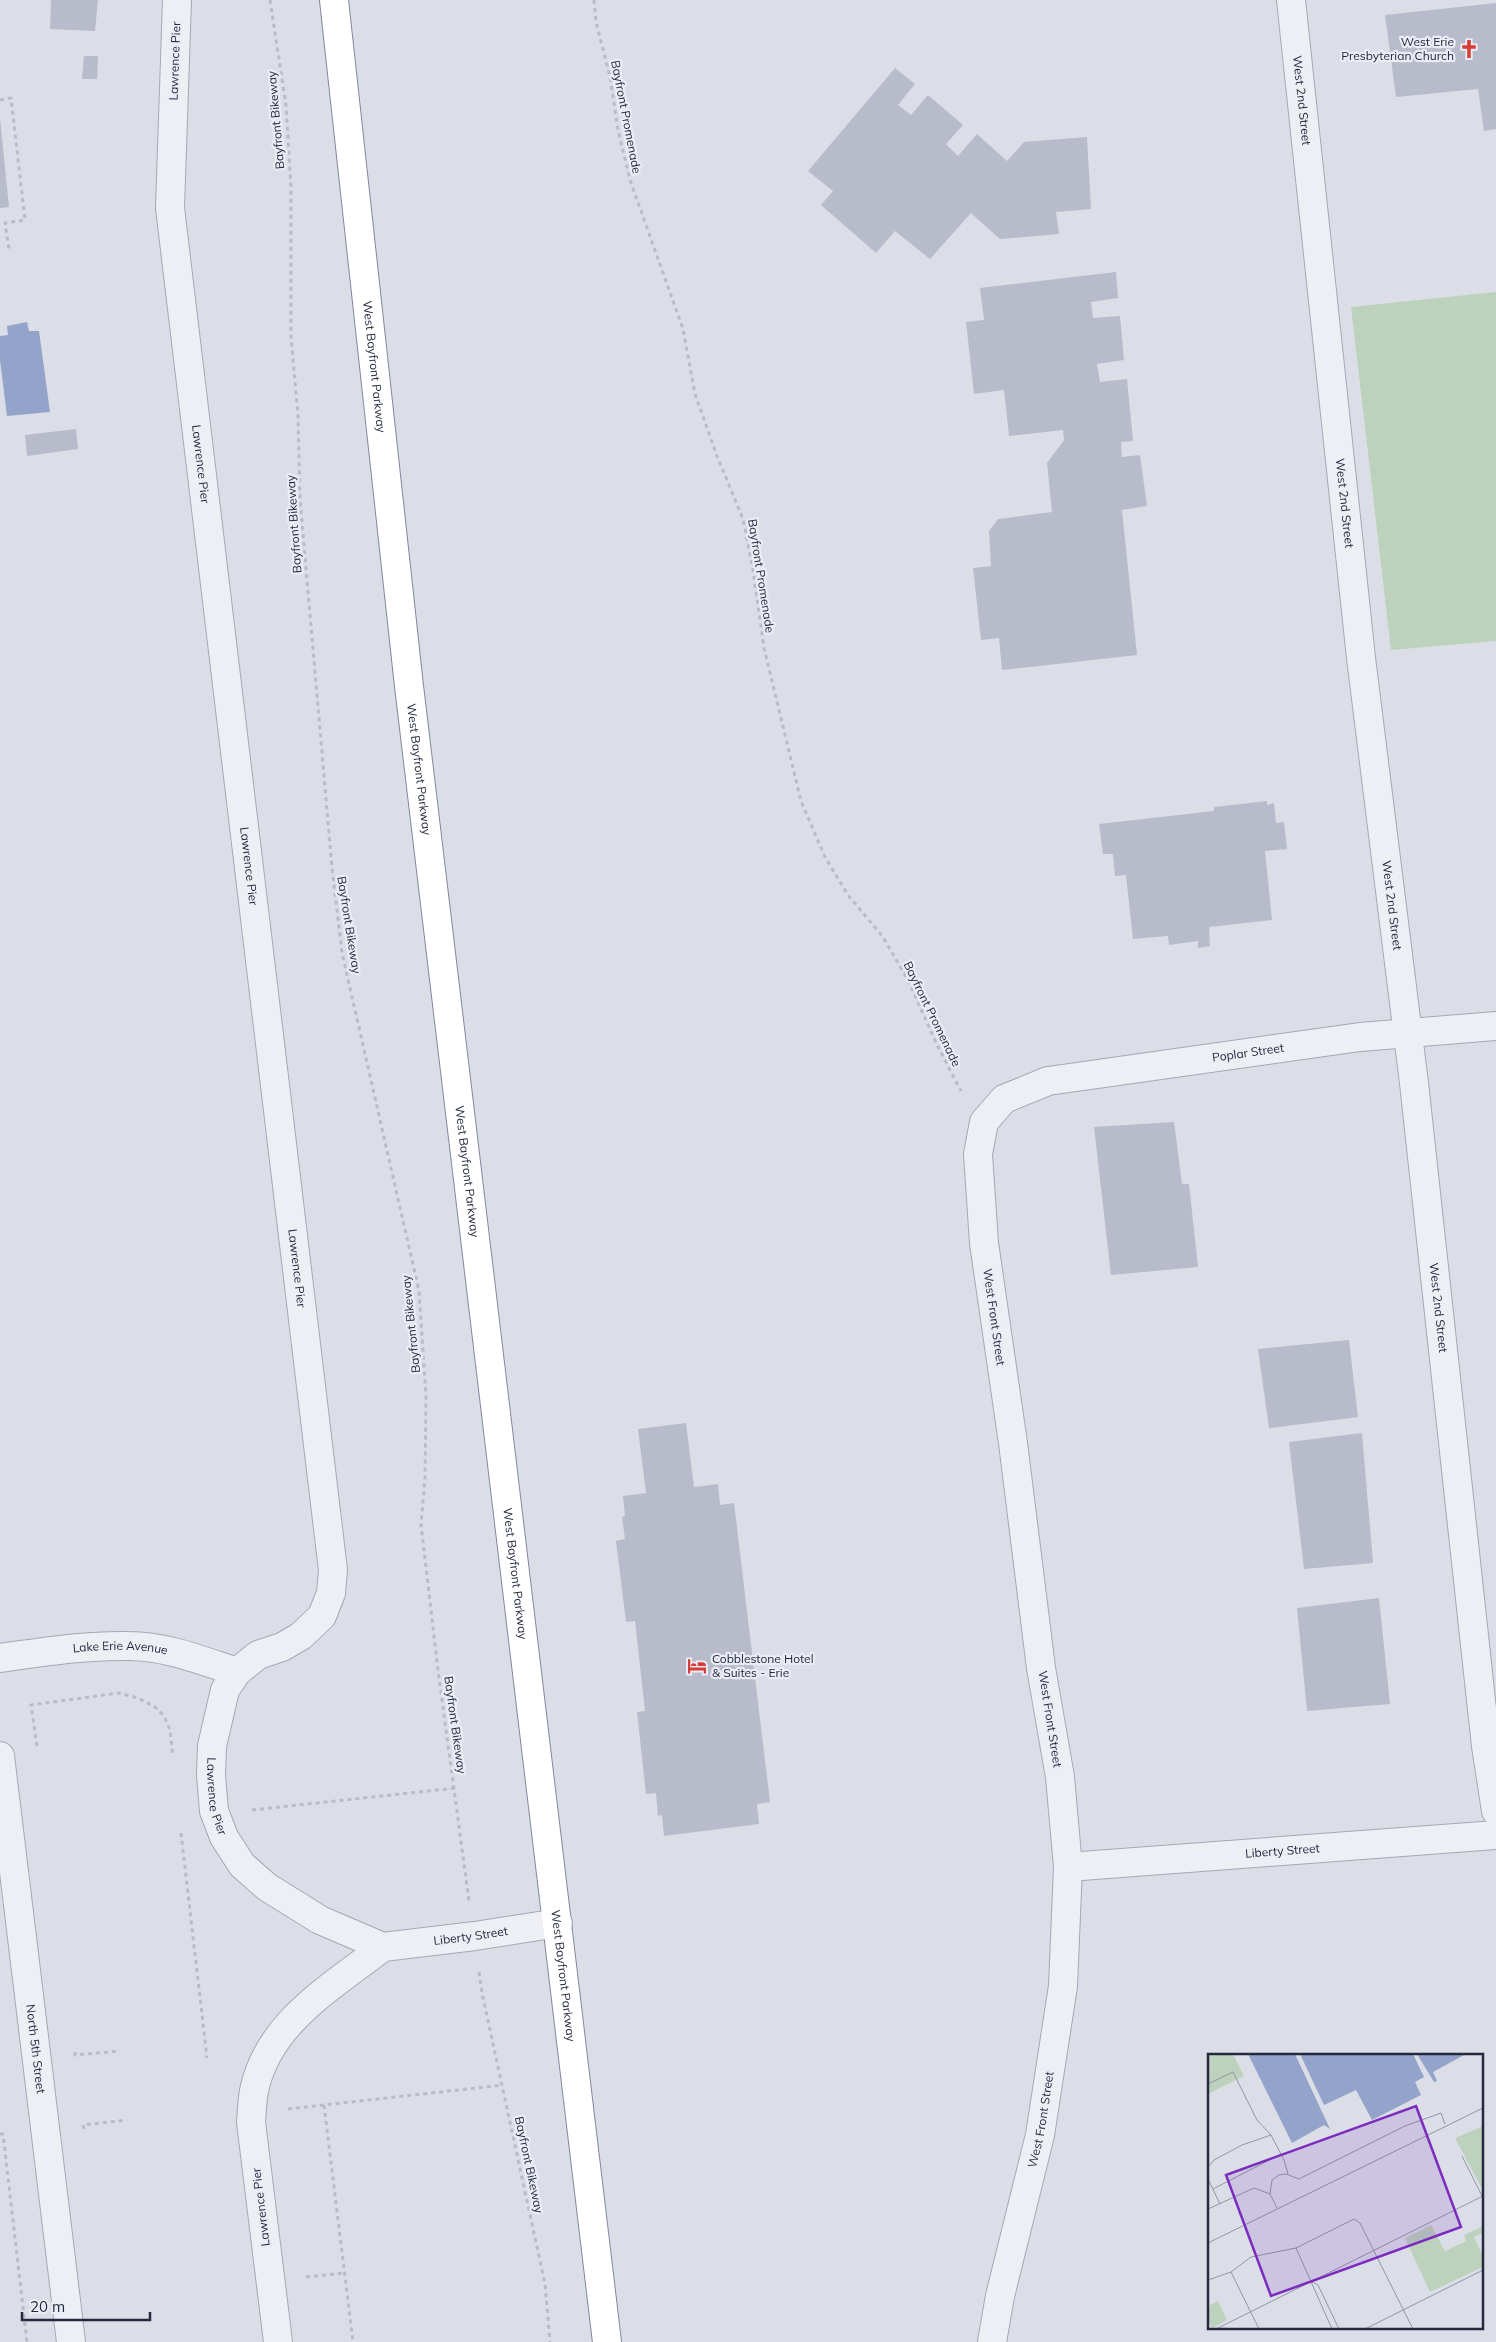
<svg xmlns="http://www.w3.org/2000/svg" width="1496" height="2342" font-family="Mulish,sans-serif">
  <rect width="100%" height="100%" fill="#dbdee7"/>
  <!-- green -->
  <path fill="#bdd2bc" d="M 1496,292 L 1496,641 L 1391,650 L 1351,307 Z"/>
  <!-- water -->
  <path fill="#93a3ca" d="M 27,322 L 29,331 L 39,331 L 50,412 L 7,416 L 0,360 L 0,336 L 8,335 L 7,326 Z"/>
  <!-- building -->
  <path fill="#b8bbca" d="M 51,0 L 98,0 L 95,31 L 50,29 Z
    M 1496,3 L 1496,129 L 1484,131 L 1478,89 L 1396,97 L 1385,15 Z
    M 84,56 L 98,56 L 97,79 L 82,79 Z
    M 895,68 L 915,84 L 898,105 L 911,115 L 928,95 L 963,125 L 946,144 L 958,156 L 977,134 L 1007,161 L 1024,142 L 1087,137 L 1091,209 L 1056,212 L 1059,234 L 1000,239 L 971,213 L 930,259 L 895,231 L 876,253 L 821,205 L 833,191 L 808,171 Z
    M 0,118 L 9,207 L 0,208 Z
    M 1116,272 L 1118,298 L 1091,302 L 1093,318 L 1120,316 L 1124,360 L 1097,364 L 1100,382 L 1127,379 L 1133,441 L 1121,442 L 1122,457 L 1140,455 L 1147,506 L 1122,510 L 1137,655 L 1002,670 L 999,638 L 981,640 L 973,568 L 991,566 L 989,531 L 998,519 L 1052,512 L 1047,463 L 1064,440 L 1063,430 L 1009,436 L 1004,390 L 974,394 L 966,322 L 984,320 L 980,288 Z
    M 76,429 L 78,449 L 27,456 L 25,435 Z
    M 1267,801 L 1267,805 L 1274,803 L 1276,823 L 1284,822 L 1287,849 L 1265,851 L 1272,920 L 1209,927 L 1210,946 L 1198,948 L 1198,941 L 1169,945 L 1168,936 L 1133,939 L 1126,875 L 1115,876 L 1113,854 L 1103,854 L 1099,824 L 1214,811 L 1214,807 Z
    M 1174,1122 L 1182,1184 L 1189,1184 L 1198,1267 L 1111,1275 L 1094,1127 Z
    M 1349,1340 L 1358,1417 L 1269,1428 L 1258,1349 Z
    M 686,1423 L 694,1487 L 718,1484 L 720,1505 L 734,1503 L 770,1802 L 757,1804 L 759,1824 L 664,1836 L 662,1815 L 658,1816 L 656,1793 L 646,1794 L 637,1712 L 645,1711 L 635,1621 L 626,1622 L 616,1541 L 625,1539 L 622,1517 L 625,1516 L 623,1496 L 646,1493 L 638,1429 Z
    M 1362,1433 L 1373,1563 L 1304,1569 L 1289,1442 Z
    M 1379,1598 L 1390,1704 L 1307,1711 L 1297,1608 Z"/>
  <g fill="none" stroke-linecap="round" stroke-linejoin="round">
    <!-- minor casing -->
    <g stroke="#a4a8b4" stroke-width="30">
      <g id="minor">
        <path id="s1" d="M 177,0 L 170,208 L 333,1570 L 331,1593 L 322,1616 L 301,1636 L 282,1647 L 258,1655 L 237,1672 L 225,1690 L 212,1746 L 211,1775 L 214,1811 L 224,1837 L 242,1865 L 267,1887 L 320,1920 L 383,1947 L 475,1936 L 558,1923"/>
        <path id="s2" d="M 1291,0 L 1361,658 L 1414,1083 L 1486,1746 L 1496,1811"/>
        <path id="s3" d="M 0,1658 C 43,1652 86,1645 129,1646 C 166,1646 203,1661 237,1672"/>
        <path id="s4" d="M 0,1756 L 71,2342"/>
        <path id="s5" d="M 1068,1867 L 1496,1835"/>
        <path d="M 278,2342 L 251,2122 C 252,2112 252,2101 254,2091 C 268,2022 332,1987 383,1947"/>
        <path id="s6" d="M 992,2342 L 1000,2296 L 1040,2135 L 1063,1986 L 1068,1867 L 1060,1777 L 1041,1668 L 1013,1443 L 984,1243 L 978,1154 L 984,1122 L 1004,1099 L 1048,1081 L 1360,1037 L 1496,1026"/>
      </g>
    </g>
    <!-- highway casing -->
    <g stroke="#82879f" stroke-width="30">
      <g id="highway">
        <path id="s7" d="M 334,0 L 409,686 L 607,2342"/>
      </g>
    </g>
    <!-- path -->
    <path stroke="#b9bcc5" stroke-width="3" stroke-dasharray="4 4" stroke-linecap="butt" d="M 270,0 L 286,105 L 291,187 L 291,337 L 298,415 L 300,499 L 332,868 L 342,953 L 419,1291 L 426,1396 L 425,1479 L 421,1524 L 438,1670 L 469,1901
      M 594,0 L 596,22 L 610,77 L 618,130 L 630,180 L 683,329 L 695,394 L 717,456 L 743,519 L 753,570 L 764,648 L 801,801 L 825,857 L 848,895 L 883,937 L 910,984 L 937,1045 L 961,1091
      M 0,100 L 11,98 L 25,220 L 5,223 L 9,249
      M 37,1746 L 31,1705 L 119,1693 L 138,1698 L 155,1707 L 164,1716 L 170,1730 L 173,1757
      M 252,1810 L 456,1788
      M 181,1833 L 207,2058
      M 479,1972 L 482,1993 L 545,2284 L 550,2342
      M 75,2052 L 75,2055 L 120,2051
      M 324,2105 L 353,2342
      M 288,2109 L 503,2085
      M 84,2129 L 83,2125 L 127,2120
      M 0,2134 L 3,2134 L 27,2342
      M 306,2277 L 345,2273"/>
    <!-- minor -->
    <use href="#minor" stroke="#eeeff5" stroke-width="28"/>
    <!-- highway -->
    <use href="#highway" stroke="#fff" stroke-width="28"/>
  </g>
  <!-- icons -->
  <defs>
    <g id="church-bare" transform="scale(1.5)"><path d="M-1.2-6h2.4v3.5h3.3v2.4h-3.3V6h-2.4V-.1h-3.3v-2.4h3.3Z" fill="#d73c35" stroke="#eaedf5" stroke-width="2.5" paint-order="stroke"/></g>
    <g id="hotel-bare" transform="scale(1.5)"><path d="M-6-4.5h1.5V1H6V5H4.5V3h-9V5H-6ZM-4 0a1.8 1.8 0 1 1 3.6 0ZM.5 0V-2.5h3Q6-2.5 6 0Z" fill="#d73c35" stroke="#eaedf5" stroke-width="2.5" paint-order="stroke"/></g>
  </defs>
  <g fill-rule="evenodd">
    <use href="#church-bare" x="1469" y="49"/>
    <use href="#hotel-bare" x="697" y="1666"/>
  </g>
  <g text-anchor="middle" stroke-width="4.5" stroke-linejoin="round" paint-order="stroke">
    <!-- poi labels -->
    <g font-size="12" fill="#24293e" stroke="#eaedf5" text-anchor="end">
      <text x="1454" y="46">West Erie<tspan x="1454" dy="14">Presbyterian Church</tspan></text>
      <text x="712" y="1663" text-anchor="start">Cobblestone Hotel<tspan x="712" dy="14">&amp; Suites - Erie</tspan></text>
    </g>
    <!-- street labels -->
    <g font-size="12" fill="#24293e" stroke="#eaedf5">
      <text transform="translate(175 61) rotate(-88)" y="4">Lawrence Pier</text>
      <text dy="4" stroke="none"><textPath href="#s2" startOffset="101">West 2nd Street</textPath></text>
      <text transform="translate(626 117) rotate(79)" y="4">Bayfront Promenade</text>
      <text transform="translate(276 120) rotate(-95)" y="4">Bayfront Bikeway</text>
      <text dy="4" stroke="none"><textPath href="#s7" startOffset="369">West Bayfront Parkway</textPath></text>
      <text dy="4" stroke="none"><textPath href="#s1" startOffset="466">Lawrence Pier</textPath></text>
      <text dy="4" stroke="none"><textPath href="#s2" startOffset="506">West 2nd Street</textPath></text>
      <text transform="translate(294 524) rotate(-94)" y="4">Bayfront Bikeway</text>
      <text transform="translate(761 576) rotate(81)" y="4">Bayfront Promenade</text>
      <text dy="4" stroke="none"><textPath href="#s7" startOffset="774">West Bayfront Parkway</textPath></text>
      <text dy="4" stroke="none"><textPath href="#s1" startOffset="871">Lawrence Pier</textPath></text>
      <text dy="4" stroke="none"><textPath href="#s2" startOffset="911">West 2nd Street</textPath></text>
      <text transform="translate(349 925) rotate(81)" y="4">Bayfront Bikeway</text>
      <text transform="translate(932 1014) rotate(64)" y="4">Bayfront Promenade</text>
      <text dy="4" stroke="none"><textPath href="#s6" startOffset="1514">Poplar Street</textPath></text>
      <text dy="4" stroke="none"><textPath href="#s7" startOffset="1179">West Bayfront Parkway</textPath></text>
      <text dy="4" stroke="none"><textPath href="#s1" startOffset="1276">Lawrence Pier</textPath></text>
      <text dy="4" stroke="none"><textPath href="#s2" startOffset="1316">West 2nd Street</textPath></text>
      <text transform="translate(994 1317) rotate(82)" y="4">West Front Street</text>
      <text transform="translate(411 1324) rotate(-96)" y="4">Bayfront Bikeway</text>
      <text dy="4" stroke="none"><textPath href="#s7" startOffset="1584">West Bayfront Parkway</textPath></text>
      <text dy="4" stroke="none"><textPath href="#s3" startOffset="121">Lake Erie Avenue</textPath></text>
      <text transform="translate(1050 1719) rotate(81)" y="4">West Front Street</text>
      <text transform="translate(455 1725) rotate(82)" y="4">Bayfront Bikeway</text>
      <text dy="4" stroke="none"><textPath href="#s1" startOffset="1861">Lawrence Pier</textPath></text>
      <text dy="4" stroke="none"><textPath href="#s5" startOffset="215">Liberty Street</textPath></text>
      <text dy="4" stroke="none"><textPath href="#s1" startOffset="2189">Liberty Street</textPath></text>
      <text dy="4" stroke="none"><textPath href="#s7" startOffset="1989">West Bayfront Parkway</textPath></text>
      <text dy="4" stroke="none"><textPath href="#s4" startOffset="295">North 5th Street</textPath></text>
      <text dy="4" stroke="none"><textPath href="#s6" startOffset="228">West Front Street</textPath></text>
      <text transform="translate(529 2165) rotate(78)" y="4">Bayfront Bikeway</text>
      <text transform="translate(261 2207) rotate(-97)" y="4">Lawrence Pier</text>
    </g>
  </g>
  <!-- overview -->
  <g transform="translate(1208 2054)">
    <rect width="275" height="275" fill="#dbdee7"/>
    <path d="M 0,0 L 25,0 L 36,22 L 0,40 ZM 275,72 L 275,137 L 247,84 ZM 223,171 L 237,197 L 258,187 L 256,181 L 275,172 L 275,179 L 266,183 L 275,202 L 275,213 L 222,238 L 197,184 ZM 10,247 L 19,266 L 4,274 L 0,265 L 0,252 Z" fill="#bdd2bc"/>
    <path d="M 40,0 L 87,0 L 122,75 L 116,71 L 84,89 ZM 92,0 L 205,0 L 216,23 L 207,28 L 213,41 L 164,66 L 148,36 L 116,51 ZM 209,0 L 258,0 L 225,18 L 229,27 L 226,28 Z" fill="#93a3ca"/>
    <path fill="none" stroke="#9296a3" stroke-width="1" d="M 0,30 L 25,18 L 49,66 L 63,81 L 76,106 L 80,120M 254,102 L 275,144M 0,113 L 6,106 L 34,91 L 63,81M 0,125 L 12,150M 5,135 L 73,100M 62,140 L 64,126 L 71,121 L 78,120 L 91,125 L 197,72 L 233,59 L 237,70M 62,140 L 69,154M 0,155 L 46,134 L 62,140M 0,189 L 275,54M 88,194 L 124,275M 23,218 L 51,275M 0,226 L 23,218 L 43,203 L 88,194 L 146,165 L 152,169 L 205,275M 104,228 L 110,231 L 131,275M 8,275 L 275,142M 157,275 L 275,216"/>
    <path fill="#7b2cbf" fill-opacity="0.15" stroke="#7b2cbf" stroke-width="2.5" d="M 208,52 L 253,173 L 63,242 L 18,121 Z"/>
    <rect width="275" height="275" fill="none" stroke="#24293e" stroke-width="2.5"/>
  </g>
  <!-- scale -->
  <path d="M22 2312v8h128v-8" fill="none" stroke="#24293e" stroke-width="2.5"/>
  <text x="30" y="2312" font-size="15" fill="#24293e" stroke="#eaedf5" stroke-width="4" paint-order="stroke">20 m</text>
</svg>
